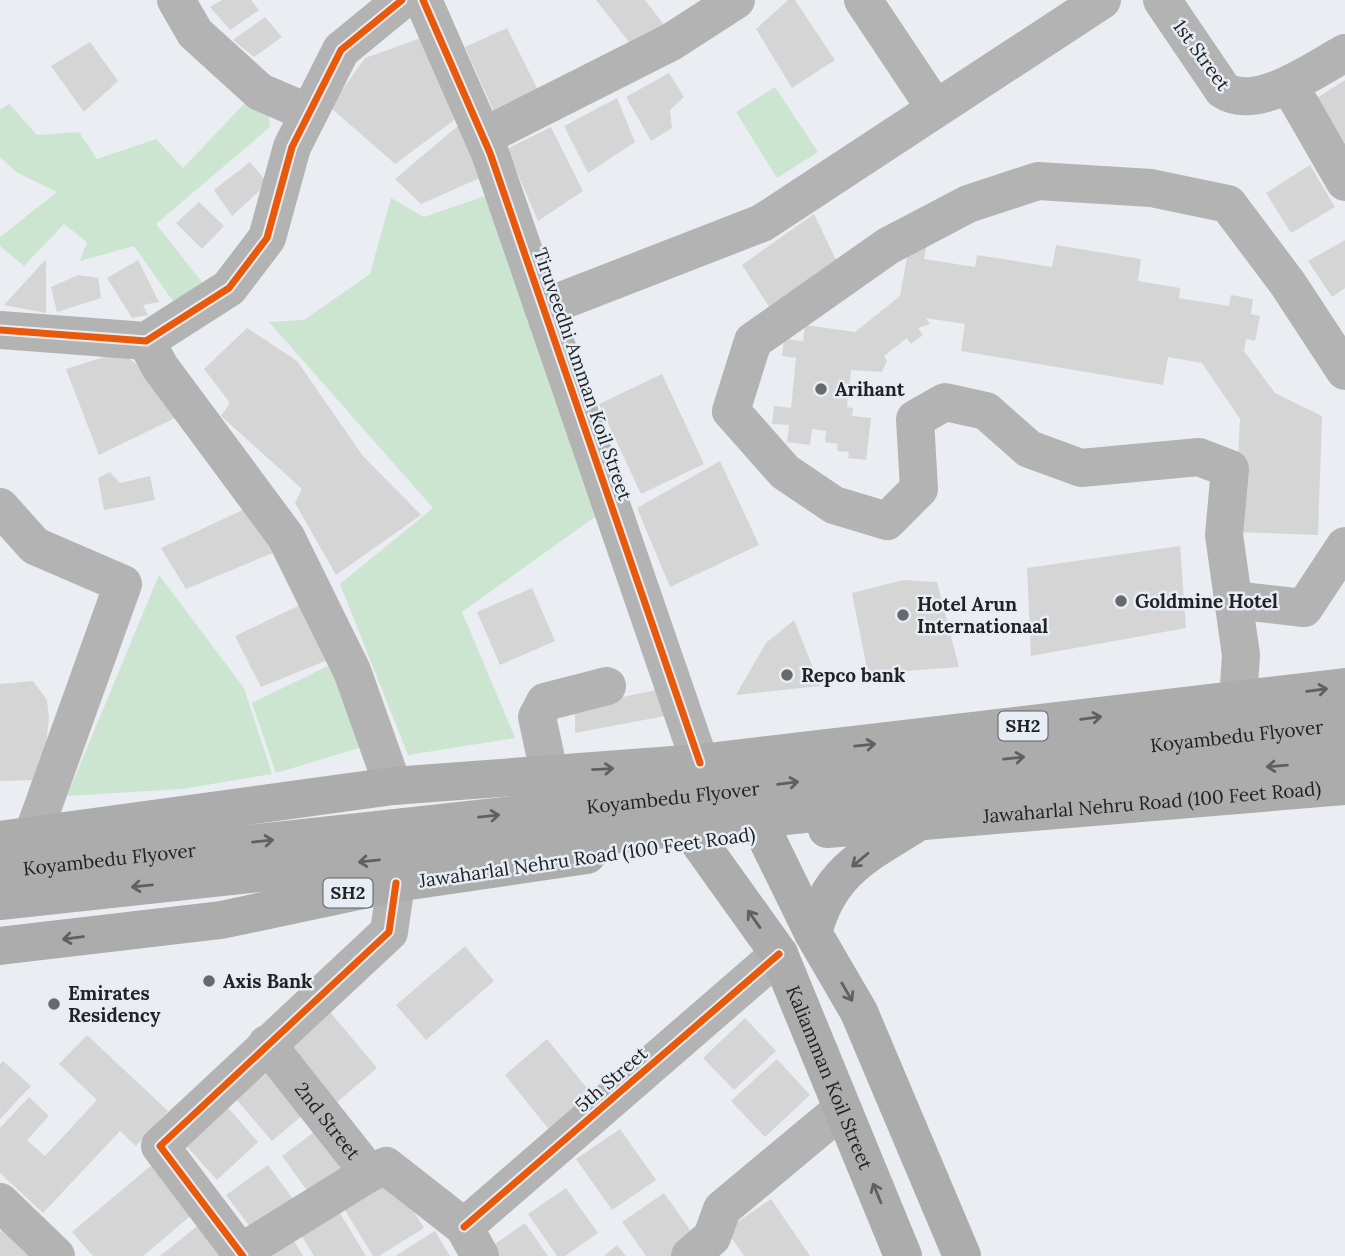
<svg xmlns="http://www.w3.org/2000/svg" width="1345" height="1256" font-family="Lora,serif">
  <rect width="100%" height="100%" fill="#eaedf1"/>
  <!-- green -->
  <path fill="#cbe5d1" d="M 264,83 L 270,127 L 156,224 L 205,286 L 175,304 L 134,246 L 80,261 L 87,242 L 64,224 L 24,266 L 0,246 L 0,237 L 57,192 L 16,172 L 0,157 L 0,110 L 9,104 L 37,135 L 79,132 L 97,159 L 156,139 L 183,168 Z
    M 775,87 L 818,152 L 777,178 L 736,112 Z
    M 491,194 L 606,509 L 462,612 L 515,738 L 408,755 L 340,584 L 433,508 L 269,322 L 304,320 L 370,274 L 391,198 L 424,217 Z
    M 159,575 L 244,688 L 272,774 L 181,789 L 67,796 Z
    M 338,661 L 372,744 L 276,773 L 252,703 Z"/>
  <!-- building -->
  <path fill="#d6d5d6" d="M 222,0 L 251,0 L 259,10 L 230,30 L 210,7 Z
    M 596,0 L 645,0 L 665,26 L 629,42 Z
    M 788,0 L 795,0 L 835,60 L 792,88 L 756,29 Z
    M 265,17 L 282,37 L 254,57 L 233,40 Z
    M 507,28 L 539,92 L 495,114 L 465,47 Z
    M 421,38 L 457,118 L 395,164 L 330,107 L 365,58 Z
    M 90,42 L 118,81 L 84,112 L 51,66 Z
    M 669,73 L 684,97 L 670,110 L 672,128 L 651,141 L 626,97 Z
    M 1345,80 L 1345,143 L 1317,98 Z
    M 617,98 L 635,142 L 588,173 L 564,126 Z
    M 459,125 L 480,178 L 421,204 L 395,179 Z
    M 551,127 L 583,191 L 538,221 L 507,149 Z
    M 250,162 L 268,183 L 232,216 L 214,190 Z
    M 1310,165 L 1335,207 L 1291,233 L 1266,193 Z
    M 199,202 L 224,226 L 202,249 L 176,223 Z
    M 814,214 L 837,262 L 775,316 L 742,265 Z
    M 1345,240 L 1345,288 L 1332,297 L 1308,261 Z
    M 910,241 L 927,244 L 924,259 L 975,267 L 977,255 L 1052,267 L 1056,245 L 1141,259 L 1138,281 L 1180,288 L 1179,298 L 1229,306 L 1231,295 L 1253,299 L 1251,314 L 1260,316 L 1255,341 L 1246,339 L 1244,351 L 1275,393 L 1322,416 L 1318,535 L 1234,532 L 1240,419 L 1202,363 L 1168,357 L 1163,385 L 961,351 L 965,324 L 926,318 L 930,324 L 918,328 L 923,335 L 911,344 L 907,338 L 884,356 L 887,361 L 882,372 L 851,370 L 847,407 L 853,408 L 852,416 L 871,418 L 866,460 L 848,458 L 849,452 L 837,451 L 838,444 L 825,442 L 826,431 L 812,429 L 810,445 L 787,442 L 789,425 L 772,424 L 774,406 L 791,408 L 796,358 L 782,356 L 784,339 L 803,341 L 805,325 L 855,332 L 900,296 Z
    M 46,259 L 46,313 L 4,305 Z
    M 138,260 L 159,302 L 143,305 L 148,315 L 132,318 L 107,278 Z
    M 78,275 L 98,278 L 101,298 L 57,312 L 51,287 Z
    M 247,328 L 297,361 L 363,456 L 421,515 L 336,575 L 295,503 L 302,489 L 221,416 L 230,403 L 204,369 Z
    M 120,352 L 146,371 L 175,418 L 99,455 L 66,369 Z
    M 662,374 L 704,464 L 641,494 L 599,404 Z
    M 720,461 L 759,545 L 670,587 L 637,508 Z
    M 110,472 L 120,483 L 150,476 L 155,500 L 104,510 L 98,478 Z
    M 260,502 L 287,547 L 186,589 L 161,548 Z
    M 1180,546 L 1186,628 L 1031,656 L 1027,568 Z
    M 903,580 L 937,582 L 959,667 L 868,674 L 852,593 Z
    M 532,588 L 555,641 L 500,665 L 477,612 Z
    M 302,604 L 335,657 L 261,687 L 235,636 Z
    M 794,620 L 820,686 L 736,695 L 766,643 Z
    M 33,681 L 47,700 L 49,717 L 46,747 L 34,780 L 0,781 L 0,684 Z
    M 661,689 L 665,716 L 575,733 L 575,707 Z
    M 465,946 L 494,981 L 426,1040 L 396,1005 Z
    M 330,1012 L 377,1068 L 336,1103 L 290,1047 Z
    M 745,1018 L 776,1051 L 734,1090 L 703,1058 Z
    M 87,1035 L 168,1111 L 136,1146 L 120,1131 L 43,1213 L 0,1173 L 0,1128 L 29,1097 L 49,1116 L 27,1140 L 45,1156 L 97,1100 L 59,1064 Z
    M 547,1039 L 594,1097 L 551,1132 L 505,1075 Z
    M 777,1059 L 810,1095 L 765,1137 L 731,1101 Z
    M 3,1061 L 31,1086 L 0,1119 L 0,1064 Z
    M 267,1073 L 303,1115 L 272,1141 L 236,1099 Z
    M 223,1102 L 258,1142 L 217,1180 L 181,1140 Z
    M 321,1127 L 354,1170 L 314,1200 L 282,1156 Z
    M 620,1129 L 656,1180 L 612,1210 L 576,1159 Z
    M 160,1158 L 201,1207 L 143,1256 L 93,1256 L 72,1232 Z
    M 268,1165 L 299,1207 L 258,1237 L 226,1195 Z
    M 392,1177 L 424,1228 L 379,1256 L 373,1256 L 343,1207 Z
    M 566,1188 L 598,1233 L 565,1256 L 557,1256 L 528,1214 Z
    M 664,1193 L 698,1241 L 677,1256 L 646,1256 L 622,1222 Z
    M 771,1199 L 810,1256 L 744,1256 L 726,1230 Z
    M 335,1205 L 366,1256 L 314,1256 L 297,1228 Z
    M 207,1218 L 235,1256 L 160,1256 Z
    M 525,1223 L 548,1256 L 495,1256 L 489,1248 Z
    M 7,1224 L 31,1256 L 0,1256 L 0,1232 Z
    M 435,1231 L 450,1256 L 395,1256 Z
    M 290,1234 L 303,1256 L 260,1256 Z
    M 617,1245 L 626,1256 L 604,1256 Z"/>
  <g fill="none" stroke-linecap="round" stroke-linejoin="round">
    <!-- minor -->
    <g stroke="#b4b3b4" stroke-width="38">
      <path d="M 176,0 L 195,33 L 260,92 L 309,113"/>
      <path d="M 423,0 L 490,153 L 700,763"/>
      <path d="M 863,0 L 935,108"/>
      <path d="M 1162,0 L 1223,90 C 1257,112 1314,70 1345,53"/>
      <path d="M 1289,85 L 1345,182"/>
      <path d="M 483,137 L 671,42 L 736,0"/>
      <path d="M 543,308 L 762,223 L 1102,0"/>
      <path d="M 0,330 L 146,341 L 229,288 L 267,238 L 292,147 L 341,50 L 402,0"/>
      <path d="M 146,341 L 160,367 L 286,537 L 352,671 L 393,786"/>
      <path d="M 0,507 L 35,546 L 123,584 L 32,837"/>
      <path d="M 1233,600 L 1304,608 L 1345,546"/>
      <path d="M 1238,700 L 1241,655 L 1224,535 L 1230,469 L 1199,457 L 1081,468 L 1029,449 L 986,411 L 945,402 L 915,419 L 919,489 L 887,521 L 834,505 L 785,472 L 731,411 L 753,341 L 888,246 L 968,204 L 1038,181 L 1151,188 L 1228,204 L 1288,284 L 1345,371"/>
      <path d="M 549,772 L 537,717 L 545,702 L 607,686"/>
      <path id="s1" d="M 267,1044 L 369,1173 L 386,1166 L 464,1227 L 480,1256"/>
      <path d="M 0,1202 L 56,1256"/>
      <path d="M 464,1227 L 779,954"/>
      <path d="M 240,1253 L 369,1173"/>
      <path d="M 243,1256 L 160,1146 L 389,932 L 396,883"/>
      <path d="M 690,1256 L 712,1237 L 722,1209 L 842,1109"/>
    </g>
    <!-- major -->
    <g stroke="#acacac" stroke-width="38">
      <path id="s2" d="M 827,829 L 1345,786"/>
      <path d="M 764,833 L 813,933 L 859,1012 L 962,1256"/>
      <path id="s3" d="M 696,838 L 779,954 L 903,1256"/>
      <path d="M 0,840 L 393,786 L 700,763 L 1345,687"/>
      <path d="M 813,933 C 828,874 863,856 912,826"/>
      <path d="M 0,946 L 221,920 L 396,883 L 587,855"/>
    </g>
    <!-- major-bridge -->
    <g stroke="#acacac" stroke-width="38">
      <path id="s4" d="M 0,871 L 1345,724"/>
      <path d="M 0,901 L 1073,785 L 1345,760"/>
    </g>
    <!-- cycleway casing -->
    <g stroke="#e7edf4" stroke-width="11">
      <path id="cycleway" d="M 423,0 L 490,153 L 700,763
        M 0,330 L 146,341 L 229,288 L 267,238 L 292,147 L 341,50 L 402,0
        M 464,1227 L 779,954
        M 243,1256 L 160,1146 L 389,932 L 396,883"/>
    </g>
    <!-- cycleway -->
    <use href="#cycleway" stroke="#e8590c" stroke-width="7"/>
  </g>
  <!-- one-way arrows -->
  <defs><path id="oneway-shaft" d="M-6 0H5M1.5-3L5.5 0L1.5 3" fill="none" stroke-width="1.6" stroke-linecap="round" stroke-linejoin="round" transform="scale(1.75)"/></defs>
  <g stroke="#5f6061">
    <use href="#oneway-shaft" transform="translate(1317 690) rotate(-7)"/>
    <use href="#oneway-shaft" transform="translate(1091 718) rotate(-7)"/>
    <use href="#oneway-shaft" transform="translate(865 745) rotate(-6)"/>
    <use href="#oneway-shaft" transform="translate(1014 758) rotate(-6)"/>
    <use href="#oneway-shaft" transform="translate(1277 766) rotate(175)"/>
    <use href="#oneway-shaft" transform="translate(603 769) rotate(-3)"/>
    <use href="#oneway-shaft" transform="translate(788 783) rotate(-7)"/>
    <use href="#oneway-shaft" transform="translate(489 816) rotate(-6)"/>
    <use href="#oneway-shaft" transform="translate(263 841) rotate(-6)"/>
    <use href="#oneway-shaft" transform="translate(860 860) rotate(140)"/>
    <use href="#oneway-shaft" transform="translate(369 861) rotate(174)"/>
    <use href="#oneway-shaft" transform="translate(142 886) rotate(174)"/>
    <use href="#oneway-shaft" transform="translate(754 919) rotate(-125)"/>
    <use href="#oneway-shaft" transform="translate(73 938) rotate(173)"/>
    <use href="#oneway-shaft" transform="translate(847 992) rotate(60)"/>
    <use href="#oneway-shaft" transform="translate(877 1193) rotate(-112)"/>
  </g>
  <!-- markers -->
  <g fill="#67696c" stroke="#e7edf4" stroke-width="2.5">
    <circle cx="821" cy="389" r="7"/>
    <circle cx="1121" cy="601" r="7"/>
    <circle cx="903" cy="615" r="7"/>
    <circle cx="787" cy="675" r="7"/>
    <circle cx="209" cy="981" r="7"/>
    <circle cx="54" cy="1004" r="7"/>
  </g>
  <g text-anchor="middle" stroke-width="5" stroke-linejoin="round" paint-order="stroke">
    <!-- shield labels -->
    <g fill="#e7edf4" stroke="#5c5f62" stroke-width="2">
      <rect x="998.5" y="711.5" width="49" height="29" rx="5"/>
      <rect x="323.5" y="878.5" width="49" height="29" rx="5"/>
    </g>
    <g font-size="18" font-weight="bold" fill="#202224">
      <text x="1023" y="732">SH2</text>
      <text x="348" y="899">SH2</text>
    </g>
    <!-- street labels -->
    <g font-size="19" fill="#202224" stroke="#e7edf4">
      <text transform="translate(1202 55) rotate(54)" y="7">1st Street</text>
      <text transform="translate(583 374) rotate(71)" y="7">Tiruveedhi Amman Koil Street</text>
      <text dy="7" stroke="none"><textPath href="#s4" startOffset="1244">Koyambedu Flyover</textPath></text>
      <text dy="7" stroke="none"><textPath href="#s4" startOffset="677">Koyambedu Flyover</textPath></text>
      <text dy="7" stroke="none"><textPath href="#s2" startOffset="326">Jawaharlal Nehru Road (100 Feet Road)</textPath></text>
      <text transform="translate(587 857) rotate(-8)" y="7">Jawaharlal Nehru Road (100 Feet Road)</text>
      <text dy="7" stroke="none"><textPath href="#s4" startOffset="110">Koyambedu Flyover</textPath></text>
      <text dy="7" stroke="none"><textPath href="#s3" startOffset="276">Kaliamman Koil Street</textPath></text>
      <text transform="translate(611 1079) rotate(-41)" y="7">5th Street</text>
      <text dy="7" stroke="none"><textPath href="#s1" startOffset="98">2nd Street</textPath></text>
    </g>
    <!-- poi labels -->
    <g font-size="19" font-weight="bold" fill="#202224" stroke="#e7edf4" text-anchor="start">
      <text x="835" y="396">Arihant</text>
      <text x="1135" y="608">Goldmine Hotel</text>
      <text x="917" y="611">Hotel Arun<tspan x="917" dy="22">Internationaal</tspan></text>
      <text x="801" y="682">Repco bank</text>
      <text x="223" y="988">Axis Bank</text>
      <text x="68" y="1000">Emirates<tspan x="68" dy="22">Residency</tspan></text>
    </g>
  </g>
</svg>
